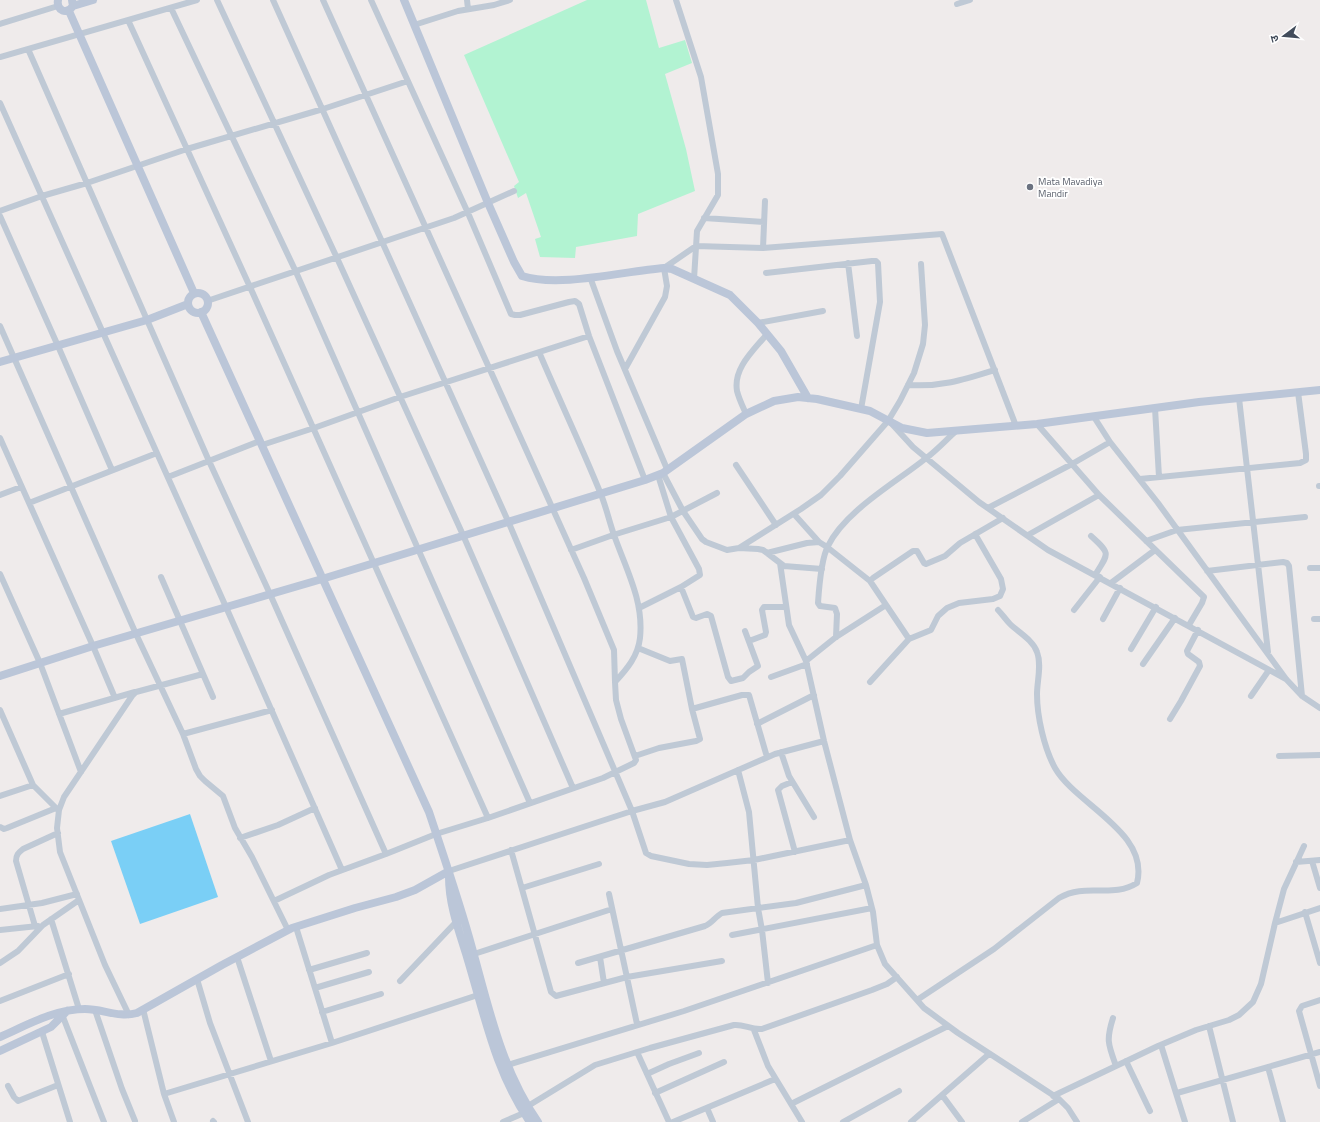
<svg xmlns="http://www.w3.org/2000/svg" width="1320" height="1122" font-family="'Titillium Web','Noto Sans Devanagari',sans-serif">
  <rect width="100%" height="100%" fill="#efebeb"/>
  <!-- green -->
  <path fill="#b2f3d2" d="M 587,0 L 646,0 L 659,48 L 685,40 L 692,63 L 665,74 L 686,149 L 695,191 L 638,214 L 637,236 L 576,247 L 575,258 L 540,257 L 535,239 L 541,237 L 526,193 L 518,198 L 514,186 L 519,182 L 464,55 Z"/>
  <!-- water -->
  <path fill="#7acff6" d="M 190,814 L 218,897 L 140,924 L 111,841 Z"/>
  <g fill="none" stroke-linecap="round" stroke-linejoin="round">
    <!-- street -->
    <path stroke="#bfc9d5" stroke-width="6" d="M 217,0 L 337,258 L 463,535 L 573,788
      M 273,0 L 508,521 L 632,811 L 646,853 L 651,856 L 689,864 L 707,865 L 727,863 L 754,860 L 850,840
      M 323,0 L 584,578 L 614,650 L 615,682
      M 371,0 L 468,213 L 511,314 L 515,315 L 520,315 L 569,302 L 575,301 L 579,304 L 589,336 L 645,480
      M 467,0 L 468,9
      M 676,0 L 701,77 L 718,174 L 718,195 L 697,231 L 694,279
      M 957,4 L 970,0
      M 171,8 L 296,272 L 530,803
      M 128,20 L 250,287 L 488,818
      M 0,24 L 58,6
      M 414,25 L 458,11 L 494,5 L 510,0
      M 28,49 L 209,461 L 270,594 L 386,854
      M 0,57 L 197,0
      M 0,103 L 226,607 L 342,870
      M 0,211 L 42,196 L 87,183 L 187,149 L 323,109 L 408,81
      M 0,216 L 58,346 L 112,470
      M 704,218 L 764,222
      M 763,248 L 765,201
      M 848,263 L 857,336
      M 766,273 L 872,261 L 876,261 L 878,263 L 880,302 L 861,409
      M 590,277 L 617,351 L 667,469
      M 207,301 L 454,218 L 514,191
      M 758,323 L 823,311
      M 0,326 L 136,634 L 183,734 L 196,769 L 200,776 L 205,781 L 223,796 L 235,828 L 252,857 L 288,930
      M 625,369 L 665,297 L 667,286 L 664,268 L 696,246 L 763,248 L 942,234 L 1016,426
      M 908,385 C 942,387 963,380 995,370
      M 1239,398 L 1268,652
      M 1155,408 L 1159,477
      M 746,414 C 743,407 739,399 737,391 C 733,368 754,350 767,334
      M 1094,417 L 1110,442 L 1158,503 L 1286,679 L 1302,696 L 1320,708
      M 891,423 L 913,447 L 979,502 L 1048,550 L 1286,679
      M 1037,424 L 1099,495 L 1204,597 L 1202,603 L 1189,625
      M 0,438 L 93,646 L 115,698
      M 262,445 L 314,428 L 400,397 L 589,336
      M 736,465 L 776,525
      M 663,473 L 683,511 L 702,539 L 706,542 L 727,550 L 739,548 L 758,549 L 763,550 L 784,566 L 822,569
      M 168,477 L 260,441
      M 1140,479 L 1300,463 L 1306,460 L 1306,454 L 1298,392
      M 1319,486 L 1320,486
      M 0,495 L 21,487
      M 29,503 L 157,453
      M 988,508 L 1072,464 L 1110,442
      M 794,514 L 819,542 L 827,547 L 870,581
      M 1028,535 L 1099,495
      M 1091,536 C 1111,554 1109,553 1095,575
      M 1146,541 L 1177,530 L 1305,517
      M 739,548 L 801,509 L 821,495 L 840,476 L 888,421 L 900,401 L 914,373 L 923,344 L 925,325 L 921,264
      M 571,550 L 613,535 L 671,517 L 717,493
      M 767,553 L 807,543 L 819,542
      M 780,563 L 789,625 L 806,661
      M 1310,568 L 1320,568
      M 1207,571 L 1283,562 L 1287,563 L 1289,566 L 1302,696
      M 0,574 L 40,663 L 81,772
      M 161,577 L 213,697
      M 1111,583 L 1155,550
      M 681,587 L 693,617 L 696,618 L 707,614 L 711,616 L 728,677 L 731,681 L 743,678 L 749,672 L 758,666 L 745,631
      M 886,605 L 836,637 L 806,661 L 824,741 L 850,840 L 866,885 L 873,912 L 877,945 L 885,964 L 924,1008 L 958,1033 L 1059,1099 L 1068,1108 L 1077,1122
      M 639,608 L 681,587 L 700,575 L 699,569 L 671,517 L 658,475
      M 1074,610 L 1100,577
      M 1103,619 L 1120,588
      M 1314,619 L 1320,619
      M 836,637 L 837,614 L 835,608 L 820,606 L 818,603 C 819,588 821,559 828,546 C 845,511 895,483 925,459 C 936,451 946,440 956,431
      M 909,639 L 870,581 L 873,578 L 913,551 L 917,551 L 924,563 L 926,564 L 945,556 L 960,543 L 1003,518
      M 749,641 L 765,635 L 766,632 L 762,610 L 764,607 L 786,607
      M 1131,649 L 1156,607
      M 1143,664 L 1175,618
      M 771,677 L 807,664
      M 870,682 L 909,639 L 931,630 L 938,616 L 947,608 L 959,603 L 993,599 L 1000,596 L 1003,589 L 1001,579 L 975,534
      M 1251,696 L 1269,670
      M 692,709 L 742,695 L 749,695 L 767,757
      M 0,710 L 33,785 L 56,808 L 59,810
      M 59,714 L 135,692
      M 1170,719 L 1181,701 L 1200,666 L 1199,662 L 1188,654 L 1187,651 L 1198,630
      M 757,724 L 814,695
      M 183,734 L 272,710
      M 781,752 L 789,776 L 814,817
      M 635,756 L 659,748 L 696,741 L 700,739 L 692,709 L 682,659 L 670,661 L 638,648
      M 1279,756 L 1320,755
      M 738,770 L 749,812 L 758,908 L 762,930 L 768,983
      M 792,782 L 782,786 L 778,790 L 795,852
      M 0,796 L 33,785
      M 0,827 L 4,829 L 7,828 L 56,808
      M 240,838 L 278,825 L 315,808
      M 511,850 L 551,992 L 556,996 L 627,977 L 722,961
      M 1312,861 L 1320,888
      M 1296,862 L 1320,860
      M 449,871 L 632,811 L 665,802 L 775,754 L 824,741
      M 522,888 L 599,864
      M 609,894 L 637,1024
      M 274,901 L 329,875 L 386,854 L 436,834 L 488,818 L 603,778 L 634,763 L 636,760 L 621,719 L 616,700 L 615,682 C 627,669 638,656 640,638 C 644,601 626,569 614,535 C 609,521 606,506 600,492 C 581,445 559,399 539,352
      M 0,909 L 42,903 L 77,894
      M 1305,912 L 1320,963
      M 51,919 L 79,1009
      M 1275,923 L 1320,908
      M 35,926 L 16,861 C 16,855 18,853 23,849 L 58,833
      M 296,927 L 332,1043
      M 0,930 L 38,926
      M 732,935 L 872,908
      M 471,955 L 612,909
      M 237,957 L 271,1061
      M 600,957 L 604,983
      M 0,963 L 18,951 L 43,925 L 79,900
      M 578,963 L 705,926 C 711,924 715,917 722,913 L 796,903 L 866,885
      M 309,970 L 367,953
      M 197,979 L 210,1023 L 248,1122
      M 400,981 L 456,922 L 464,920
      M 315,988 L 369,972
      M 917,1000 L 994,949 L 1059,898 C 1086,882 1112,899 1137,883 C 1150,832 1076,805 1055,768 C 1044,748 1037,716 1037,694 C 1037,681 1042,665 1037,652 C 1033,640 1018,632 1010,624 C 1005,619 1002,614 998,610
      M 1320,1000 L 1302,1006 L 1299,1011 L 1320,1086
      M 0,1001 L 69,974
      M 143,1009 L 164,1094 L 174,1122
      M 95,1010 L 122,1089 L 135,1121
      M 322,1012 L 381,994
      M 129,1015 L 105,965 L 60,852 L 57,828 L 59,810 L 64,797 L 132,696 L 136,692 L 203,674
      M 63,1017 L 104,1122
      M 1113,1018 C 1106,1040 1108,1044 1116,1066
      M 1209,1026 L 1233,1122
      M 754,1030 L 768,1066 L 802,1122
      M 42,1032 L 70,1122
      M 1161,1045 L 1185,1122
      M 637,1052 L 669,1122
      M 1126,1061 L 1150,1111
      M 508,1065 L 684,1011 L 877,945
      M 1268,1067 L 1283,1122
      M 647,1074 L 669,1064 L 699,1053
      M 8,1086 L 14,1097 L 18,1101 L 58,1085
      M 655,1093 L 724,1062
      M 1177,1093 L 1320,1052
      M 164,1094 L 332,1043 L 481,994
      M 942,1095 L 962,1122
      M 1053,1096 L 1158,1046 L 1196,1030 L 1229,1020 L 1239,1015 L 1253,1002 L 1261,984 L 1275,923 L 1284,889 L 1304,846
      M 791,1104 L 948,1026
      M 528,1106 L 595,1065 L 650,1048 L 734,1025 C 744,1024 751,1030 762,1029 L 872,990 L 887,984 L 897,977
      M 707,1108 L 713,1122
      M 213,1121 L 214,1122
      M 503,1122 L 524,1113
      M 673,1122 L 775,1079
      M 843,1122 L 899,1091
      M 911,1122 L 989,1054
      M 1022,1122 L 1059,1099"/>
    <!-- secondary -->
    <path stroke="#bbc6d8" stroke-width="8" d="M 58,0 C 56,11 67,15 73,6 L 72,0
      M 404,0 L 488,203 L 514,262 L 522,276 C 560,288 624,271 664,268 L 672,269 L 730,295 L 758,323 L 781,351 L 808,398
      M 73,6 L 93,0
      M 69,11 L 194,293
      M188 303a10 10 0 1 1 20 0a10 10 0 1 1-20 0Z
      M 201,312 L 429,812 C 443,854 457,895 469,937 C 487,1000 500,1068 538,1122
      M 0,362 L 147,320 L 188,304
      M 0,676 L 93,646 L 322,579 L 645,480 L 663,473 L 746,414 L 774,401 L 798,397 L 817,399 L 870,411 L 902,428 L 927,433 L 1037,424 L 1199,402 L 1320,390
      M 449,877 C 449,905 459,931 467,957 C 484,1013 496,1074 530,1122
      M 0,1037 C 27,1025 55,1009 85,1009 C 103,1009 119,1018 137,1013 L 222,965 L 292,928 L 355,908 L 396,897 L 415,890 L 449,871
      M 0,1051 L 51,1027 L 67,1011"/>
  </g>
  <!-- markers -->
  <circle fill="#6b7280" stroke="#fff" stroke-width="1.5" cx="1030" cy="187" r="4"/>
  <g text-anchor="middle" stroke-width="3.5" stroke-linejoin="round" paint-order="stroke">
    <!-- worship labels -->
    <g font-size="10" fill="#5b616d" stroke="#fff" text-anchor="start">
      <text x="1038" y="185">Mata Mavadiya<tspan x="1038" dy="12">Mandir</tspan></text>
    </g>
  </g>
  <!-- north arrow -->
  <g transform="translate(1284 36) rotate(254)" stroke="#ffffff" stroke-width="3" paint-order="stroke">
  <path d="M0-3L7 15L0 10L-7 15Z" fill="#424c5b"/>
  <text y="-6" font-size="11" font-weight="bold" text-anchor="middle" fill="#424c5b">उ</text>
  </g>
</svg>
